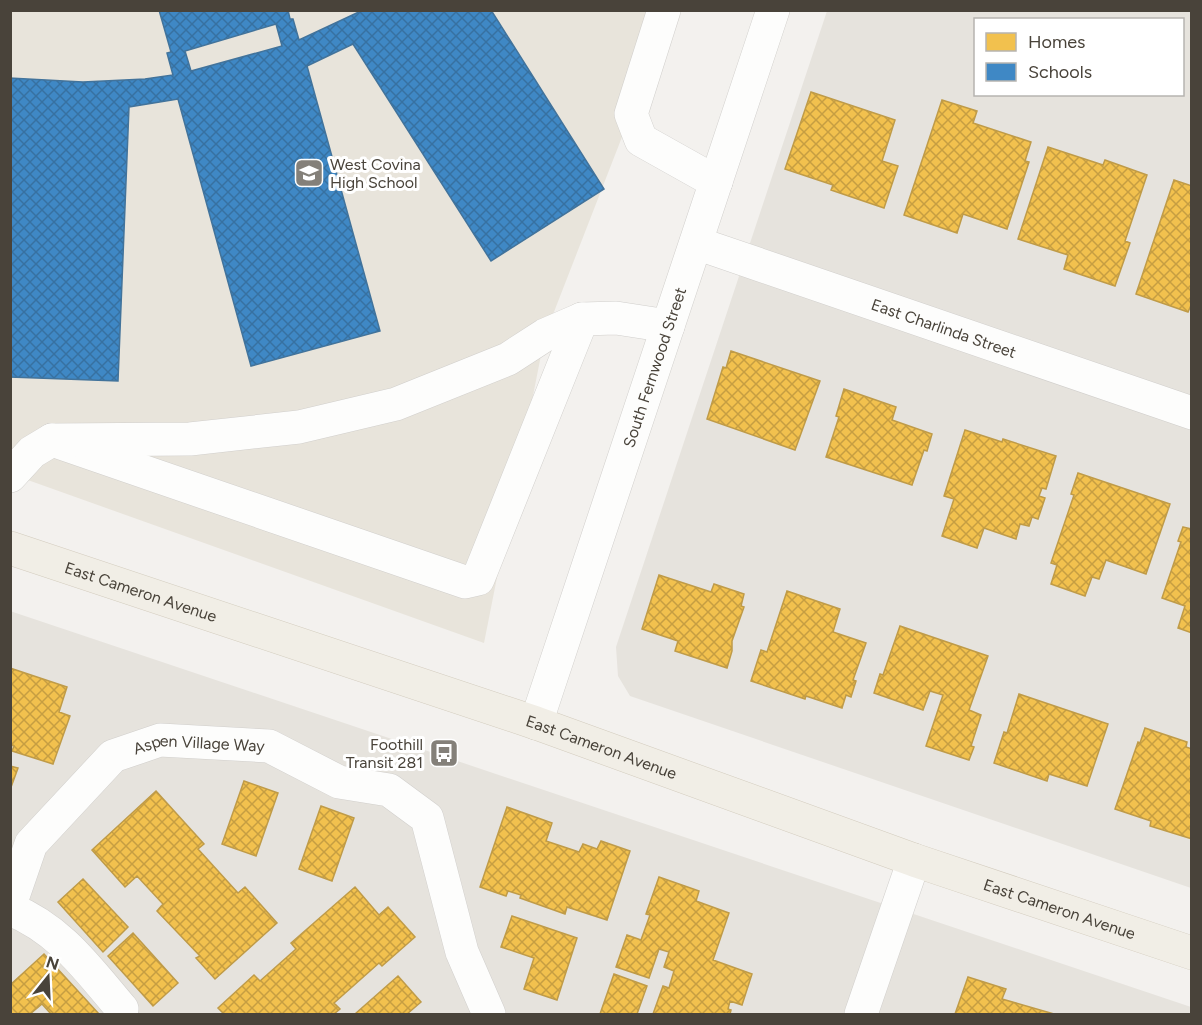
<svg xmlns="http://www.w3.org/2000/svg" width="1202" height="1025" font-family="Figtree,sans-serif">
  <defs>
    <pattern id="homes-cross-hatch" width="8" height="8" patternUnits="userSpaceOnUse" patternTransform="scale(1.5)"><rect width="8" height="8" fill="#f2c14e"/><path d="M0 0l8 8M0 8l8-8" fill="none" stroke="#c69e42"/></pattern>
    <pattern id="schools-cross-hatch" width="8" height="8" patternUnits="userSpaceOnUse" patternTransform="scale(1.5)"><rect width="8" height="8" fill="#3f88c5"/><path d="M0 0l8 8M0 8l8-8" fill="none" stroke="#3771a1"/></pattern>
  </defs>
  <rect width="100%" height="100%" fill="#f3f1ee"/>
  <!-- residential -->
  <path fill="#e6e3dd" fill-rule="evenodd" d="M 827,11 L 1191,11 L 1191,888 L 630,696 L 618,676 L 616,647 ZM 976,20 L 1182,20 L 1182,94 L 976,94 Z
    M 10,611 L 1191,1007 L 1191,1014 L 11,1014 Z"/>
  <!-- education -->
  <path fill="#e8e4db" d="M 11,11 L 671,11 L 545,335 L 484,643 L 11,474 Z"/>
  <!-- homes -->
  <path fill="url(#homes-cross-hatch)" stroke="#bf9b48" stroke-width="1.5" d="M 811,92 L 895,120 L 882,161 L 898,166 L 884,208 L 831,190 L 833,185 L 785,169 Z
    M 942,100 L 977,111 L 973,123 L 1031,142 L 1025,161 L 1029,162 L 1007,229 L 963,214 L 957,233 L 904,215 Z
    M 1048,147 L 1103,165 L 1105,160 L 1147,175 L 1125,241 L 1130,243 L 1115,286 L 1064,269 L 1068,255 L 1018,239 Z
    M 1174,180 L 1192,186 L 1192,303 L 1188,312 L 1136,294 Z
    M 731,351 L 820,381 L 795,450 L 707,419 L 723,367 L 726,368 Z
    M 844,389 L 896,407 L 892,420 L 932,434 L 927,451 L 924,450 L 912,485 L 826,457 L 839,417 L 836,416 Z
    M 965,430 L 1002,442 L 1003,439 L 1056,456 L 1046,489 L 1042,488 L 1039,496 L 1045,498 L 1038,519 L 1032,517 L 1029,526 L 1020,524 L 1016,539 L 984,528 L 977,548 L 942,536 L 954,499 L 944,496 Z
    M 1078,473 L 1170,504 L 1146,574 L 1106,560 L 1099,579 L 1092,577 L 1085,596 L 1051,584 L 1057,565 L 1051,563 L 1074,495 L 1071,494 Z
    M 1183,527 L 1192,529 L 1192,633 L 1178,628 L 1185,606 L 1162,598 L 1181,542 L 1178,541 Z
    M 659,575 L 711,592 L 714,584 L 744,594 L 741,606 L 744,607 L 732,641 L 732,651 L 727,668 L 675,651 L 678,641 L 642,629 Z
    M 787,591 L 840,609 L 833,632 L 866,643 L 853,680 L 856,681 L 851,697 L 846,695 L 842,708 L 806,696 L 805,699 L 751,681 L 761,650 L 767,652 Z
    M 900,626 L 988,656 L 969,710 L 981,715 L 971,746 L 974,747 L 969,760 L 926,746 L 943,695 L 930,691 L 923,710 L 874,693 L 880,674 L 883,675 Z
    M 10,668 L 67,687 L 59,712 L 70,716 L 53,764 L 12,751 L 14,746 L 10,745 Z
    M 1019,694 L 1108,724 L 1087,786 L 1049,774 L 1047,781 L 994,763 L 1004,732 L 1007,733 Z
    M 1145,728 L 1187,742 L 1186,747 L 1192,749 L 1192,839 L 1150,826 L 1151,821 L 1115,809 L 1138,742 L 1140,743 Z
    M 10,766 L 18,768 L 10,790 Z
    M 244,781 L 278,793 L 256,856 L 222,844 Z
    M 156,791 L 204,844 L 198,849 L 238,893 L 245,887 L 277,923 L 215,979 L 196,958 L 200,956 L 157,911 L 163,904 L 137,876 L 125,887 L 92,850 Z
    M 321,806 L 354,818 L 332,881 L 299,869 Z
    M 507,807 L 552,823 L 546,841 L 579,852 L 583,844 L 597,849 L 601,841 L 630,851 L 607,920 L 567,907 L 565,914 L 520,898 L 521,895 L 508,891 L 506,896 L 480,887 Z
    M 659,877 L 699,891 L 696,901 L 729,913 L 713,960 L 752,974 L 742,1005 L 730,1001 L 728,1009 L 731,1010 L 730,1014 L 653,1014 L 663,986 L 669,988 L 674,971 L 664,967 L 669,952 L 659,949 L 649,978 L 616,967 L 627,935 L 641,940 L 650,915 L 646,914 Z
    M 83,879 L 128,927 L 103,952 L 58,902 Z
    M 355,887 L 379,915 L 388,907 L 415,937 L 382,966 L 379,963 L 334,1003 L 340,1009 L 334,1014 L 224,1014 L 218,1008 L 254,975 L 260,981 L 296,949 L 291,943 Z
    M 512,916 L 577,938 L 557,1000 L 524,989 L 534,958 L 501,947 Z
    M 133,933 L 178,983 L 153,1006 L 108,956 Z
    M 44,954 L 99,1014 L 51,1014 L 42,1004 L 30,1014 L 10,1014 L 10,985 Z
    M 614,974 L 647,986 L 637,1014 L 600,1014 Z
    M 398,976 L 421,1002 L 407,1014 L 355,1014 Z
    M 968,977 L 1006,989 L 1002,999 L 1054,1014 L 955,1014 Z"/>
  <!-- schools -->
  <path fill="url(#schools-cross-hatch)" stroke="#42739b" stroke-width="1.5" fill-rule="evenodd" d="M 159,10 L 288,10 L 290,19 L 293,19 L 299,40 L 363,10 L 491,10 L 604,189 L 491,261 L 353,44 L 307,66 L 380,331 L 251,366 L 178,99 L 129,107 L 118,381 L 10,377 L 10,78 L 83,82 L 145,79 L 173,75 L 167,53 L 171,52 ZM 276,24 L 282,46 L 191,71 L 185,51 Z"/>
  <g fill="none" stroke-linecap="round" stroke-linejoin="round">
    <!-- minor casing -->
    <g stroke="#d1cfcc" stroke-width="34">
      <g id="minor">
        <path d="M 664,10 L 631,114 L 641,140 L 716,182"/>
        <path id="s1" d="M 696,243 L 1192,413"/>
        <path d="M 52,440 L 465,582 L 478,579 L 582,319"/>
        <path d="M 10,476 L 32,452 L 52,440 L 190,439 L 299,427 L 396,404 L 508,359 L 545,335 L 582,319 L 616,318 L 668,326"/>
        <path id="s2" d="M 536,723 L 773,10"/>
        <path id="s3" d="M 10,905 L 31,844 L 113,756 L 160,740 L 269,746 L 339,782 L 389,790 L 427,818 L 462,952 L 489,1014"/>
        <path d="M 10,909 C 61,930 87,968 122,1009"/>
        <path d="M 861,1014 L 914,860"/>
      </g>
    </g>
    <!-- major casing -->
    <g stroke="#d3ccbe" stroke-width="34">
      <g id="major">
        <path id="s4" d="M 10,548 L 536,723 L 914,860 L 1192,953"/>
      </g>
    </g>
    <!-- minor -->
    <use href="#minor" stroke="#fdfdfc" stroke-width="33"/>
    <!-- major -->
    <use href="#major" stroke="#f1eee6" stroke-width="33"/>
  </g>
  <!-- icons -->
  <defs>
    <g id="school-square" transform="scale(1.5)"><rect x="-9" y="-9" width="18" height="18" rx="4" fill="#848079" stroke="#fff"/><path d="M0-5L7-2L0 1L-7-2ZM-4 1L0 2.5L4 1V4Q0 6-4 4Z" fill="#fff"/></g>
    <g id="bus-square" transform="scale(1.5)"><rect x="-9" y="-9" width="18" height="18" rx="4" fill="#848079" stroke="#fff"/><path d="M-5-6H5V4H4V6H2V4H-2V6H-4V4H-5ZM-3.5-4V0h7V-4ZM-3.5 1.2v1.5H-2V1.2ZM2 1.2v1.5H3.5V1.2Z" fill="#fff"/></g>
  </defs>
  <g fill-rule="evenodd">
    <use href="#school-square" x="309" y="173"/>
    <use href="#bus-square" x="444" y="753"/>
  </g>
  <g text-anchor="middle" stroke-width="6" stroke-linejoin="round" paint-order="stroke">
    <!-- poi labels -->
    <g font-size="16" fill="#49433a" stroke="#fff" text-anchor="start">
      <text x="330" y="170">West Covina<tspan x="330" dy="18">High School</tspan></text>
      <text x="423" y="750" text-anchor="end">Foothill<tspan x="423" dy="18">Transit 281</tspan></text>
    </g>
    <!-- street labels -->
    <g font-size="16" fill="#49433a" stroke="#fff">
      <text dy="6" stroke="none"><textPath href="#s1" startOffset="262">East Charlinda Street</textPath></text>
      <text dy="6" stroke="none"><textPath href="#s2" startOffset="375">South Fernwood Street</textPath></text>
      <text dy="6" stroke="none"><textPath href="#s4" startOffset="138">East Cameron Avenue</textPath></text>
      <text dy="6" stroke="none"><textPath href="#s4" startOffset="624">East Cameron Avenue</textPath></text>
      <text dy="6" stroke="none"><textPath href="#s3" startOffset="273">Aspen Village Way</textPath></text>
      <text dy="6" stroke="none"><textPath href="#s4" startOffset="1110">East Cameron Avenue</textPath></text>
    </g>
  </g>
  <!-- border -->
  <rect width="1202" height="1025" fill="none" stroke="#49433a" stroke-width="24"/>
  <!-- legend -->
  <rect x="974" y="18" width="210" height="78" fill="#ffffff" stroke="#b6b4b0" stroke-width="1.5"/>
  <rect x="986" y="33" width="30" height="18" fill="#f2c14e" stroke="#b6b4b0" stroke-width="1.5"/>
  <text x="1028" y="48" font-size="18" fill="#49433a">Homes</text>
  <rect x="986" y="63" width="30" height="18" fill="#3f88c5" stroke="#b6b4b0" stroke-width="1.5"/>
  <text x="1028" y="78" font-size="18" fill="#49433a">Schools</text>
  <!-- north arrow -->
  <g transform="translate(48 977) rotate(18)" stroke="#ffffff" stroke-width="4.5" paint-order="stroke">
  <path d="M0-4.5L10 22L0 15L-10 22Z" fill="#49433a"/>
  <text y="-9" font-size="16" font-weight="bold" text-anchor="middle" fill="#49433a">N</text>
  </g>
</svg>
